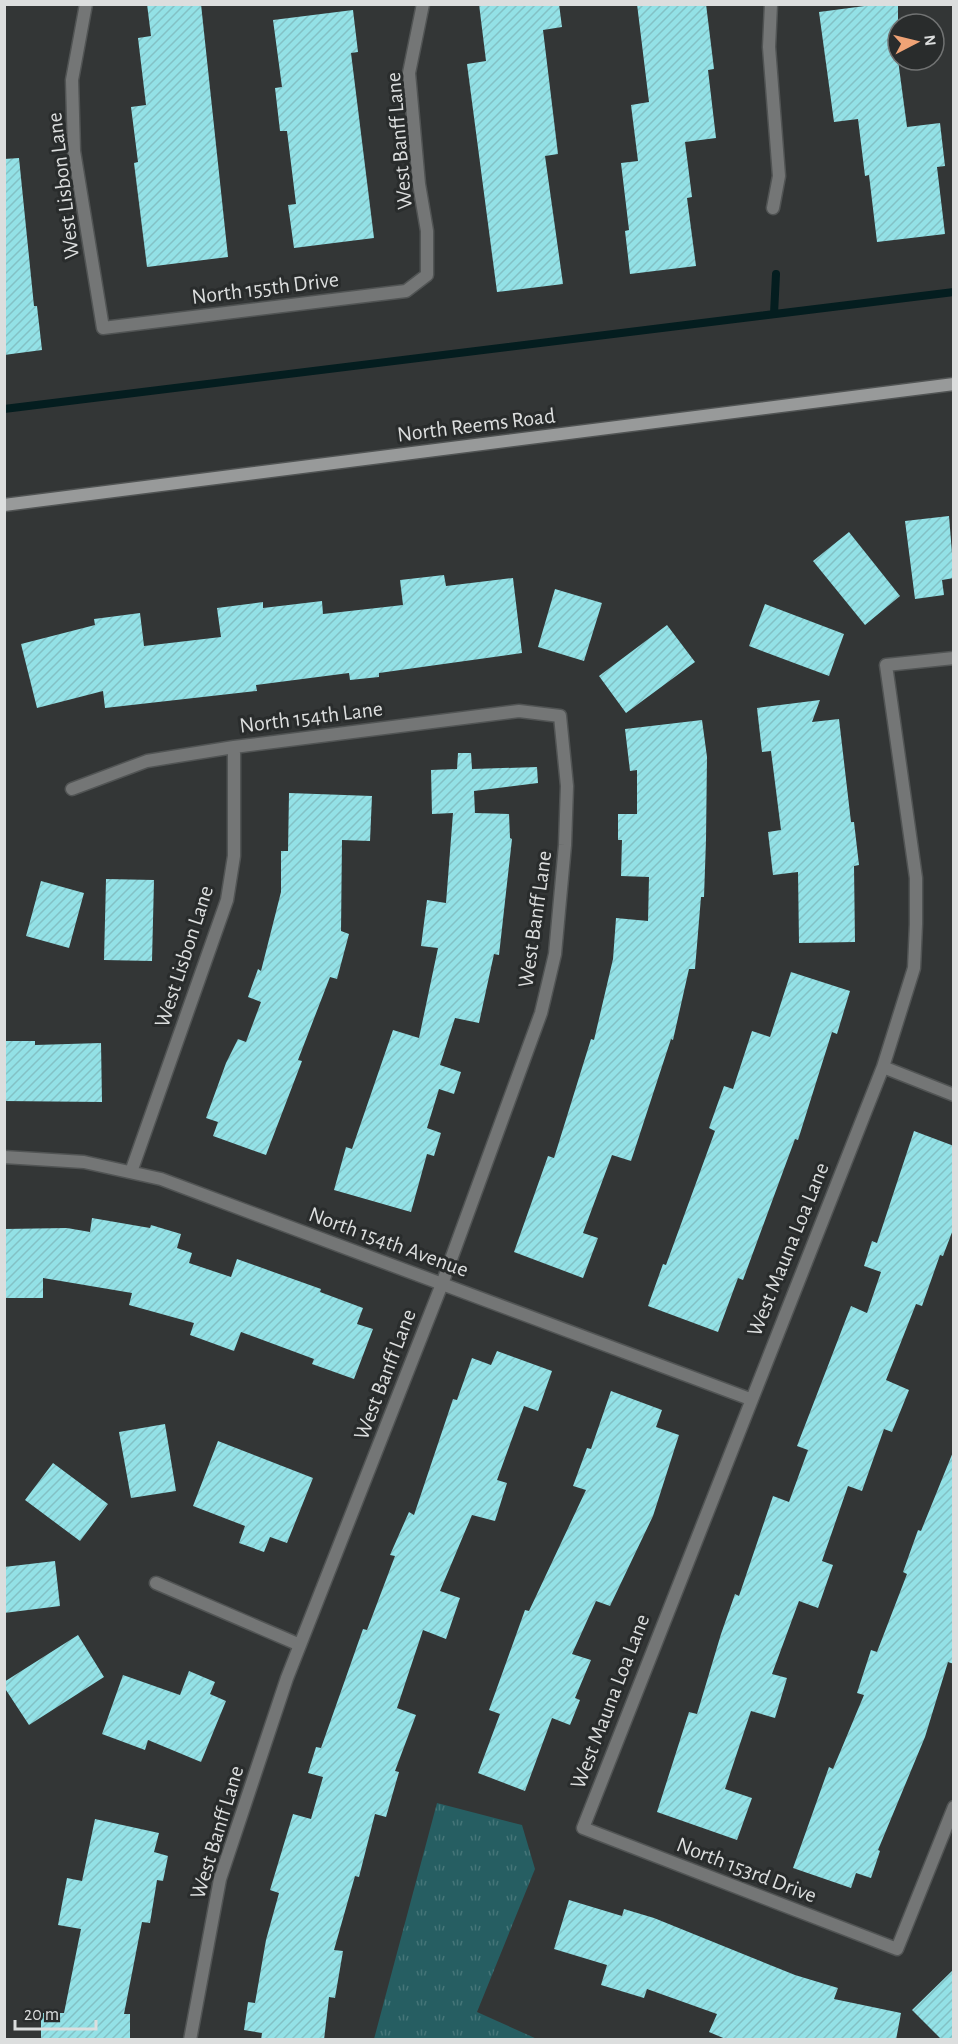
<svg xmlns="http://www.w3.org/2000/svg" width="958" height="2044" font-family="'Alegreya Sans',sans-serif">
  <defs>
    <pattern id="park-tufts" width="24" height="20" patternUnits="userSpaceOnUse" patternTransform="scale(1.5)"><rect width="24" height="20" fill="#265e62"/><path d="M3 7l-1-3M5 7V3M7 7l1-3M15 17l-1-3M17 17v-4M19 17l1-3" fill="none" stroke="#457578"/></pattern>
    <pattern id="building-hatch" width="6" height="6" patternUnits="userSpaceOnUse" patternTransform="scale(1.5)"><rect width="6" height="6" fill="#93e1e6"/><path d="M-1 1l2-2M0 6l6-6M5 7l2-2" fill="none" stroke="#83c1c5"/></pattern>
  </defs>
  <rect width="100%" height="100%" fill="#333636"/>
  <!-- park -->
  <path fill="url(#park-tufts)" d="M 437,1803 L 522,1825 L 535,1869 L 477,2012 L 537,2039 L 374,2039 Z"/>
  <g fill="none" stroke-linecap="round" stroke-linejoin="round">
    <!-- stream -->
    <path stroke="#041d1f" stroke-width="8" d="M 774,314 L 776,274
      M 4,409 L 954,292"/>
  </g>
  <!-- building -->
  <path fill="url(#building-hatch)" d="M 147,4 L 201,4 L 228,257 L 147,267 L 134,163 L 138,162 L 131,107 L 146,105 L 138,38 L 151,36 Z
    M 479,4 L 559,4 L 562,27 L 543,30 L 558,154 L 545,156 L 563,284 L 497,292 L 467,64 L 486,61 Z
    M 637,4 L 706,4 L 714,69 L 708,70 L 716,138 L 685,142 L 692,197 L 687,198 L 696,266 L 630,274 L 625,231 L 629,230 L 621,163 L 638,161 L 631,105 L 649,102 Z
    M 880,4 L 898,4 L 898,60 L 907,127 L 940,123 L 945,166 L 937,167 L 945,234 L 877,242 L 869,175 L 865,176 L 858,119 L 834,122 L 819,12 Z
    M 353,10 L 358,52 L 351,53 L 374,238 L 294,248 L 288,205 L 296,204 L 287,131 L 280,131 L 275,88 L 282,87 L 273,20 Z
    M 19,158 L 34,306 L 37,306 L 42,350 L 4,355 L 4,159 Z
    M 949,516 L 954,578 L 942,580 L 944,595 L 915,599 L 905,521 Z
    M 849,532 L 900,596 L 865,625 L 813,561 Z
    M 444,575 L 446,586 L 513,578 L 522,653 L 379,673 L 379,677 L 350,680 L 349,673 L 256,685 L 257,691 L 105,708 L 103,691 L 37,708 L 21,644 L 95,625 L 94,619 L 140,613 L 144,646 L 221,637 L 217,608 L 263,602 L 263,608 L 322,601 L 323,614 L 403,605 L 400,580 Z
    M 555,589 L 602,603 L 584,661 L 538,647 Z
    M 765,604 L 844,634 L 829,676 L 749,646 Z
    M 667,625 L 695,662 L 626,713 L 599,676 Z
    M 820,700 L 812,722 L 839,719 L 851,822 L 854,822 L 859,865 L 854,866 L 855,942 L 799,943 L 798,872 L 773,875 L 768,832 L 781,830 L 771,751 L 762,752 L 757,708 Z
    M 702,720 L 707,757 L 706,840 L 704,897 L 701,897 L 695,969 L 689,969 L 673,1040 L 671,1039 L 631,1161 L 612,1155 L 583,1233 L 598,1238 L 583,1278 L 514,1252 L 548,1156 L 554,1158 L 591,1039 L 594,1040 L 613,959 L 616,918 L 648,921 L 649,877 L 621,876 L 622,840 L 618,840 L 618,814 L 637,814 L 637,770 L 630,771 L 625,729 Z
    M 458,753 L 471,753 L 472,769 L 537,767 L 538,783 L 474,791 L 475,813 L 509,814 L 510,838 L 512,839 L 499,955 L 494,954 L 479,1023 L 455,1018 L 440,1065 L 461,1072 L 454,1094 L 439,1089 L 427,1128 L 441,1133 L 434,1156 L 427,1154 L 411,1212 L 334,1190 L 346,1147 L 352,1149 L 393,1030 L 419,1038 L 438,948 L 421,946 L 427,900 L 446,903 L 453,813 L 432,814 L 431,770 L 457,769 Z
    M 289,793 L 372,796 L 370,841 L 342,840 L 341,931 L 349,934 L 337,979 L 330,977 L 298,1060 L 302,1061 L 266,1155 L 213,1136 L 218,1122 L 206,1118 L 226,1063 L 238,1039 L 246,1042 L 261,1002 L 248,997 L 258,969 L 261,971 L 281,892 L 281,851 L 288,851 Z
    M 106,879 L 154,880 L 152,961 L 104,960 Z
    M 41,881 L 84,893 L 69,948 L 26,936 Z
    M 791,972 L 850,991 L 837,1034 L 832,1032 L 798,1140 L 795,1139 L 743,1280 L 738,1278 L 718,1332 L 648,1306 L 663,1264 L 666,1265 L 715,1131 L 709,1128 L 724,1086 L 733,1089 L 752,1031 L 770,1037 Z
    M 4,1041 L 35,1041 L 35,1045 L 101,1043 L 102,1102 L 4,1101 Z
    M 914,1131 L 954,1146 L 954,1227 L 943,1256 L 940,1255 L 922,1306 L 916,1304 L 886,1380 L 909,1390 L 892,1432 L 884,1429 L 862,1491 L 848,1486 L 822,1561 L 833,1565 L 818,1608 L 799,1601 L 772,1674 L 787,1678 L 775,1718 L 751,1711 L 725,1789 L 752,1798 L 737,1840 L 657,1812 L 689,1712 L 697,1714 L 721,1634 L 735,1594 L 739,1596 L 773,1496 L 789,1502 L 808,1450 L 797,1446 L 851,1306 L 867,1313 L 881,1272 L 864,1266 L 872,1241 L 877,1243 Z
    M 92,1218 L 150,1228 L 151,1225 L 181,1234 L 177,1248 L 192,1253 L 189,1263 L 231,1277 L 237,1259 L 321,1289 L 320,1292 L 363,1308 L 357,1324 L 373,1329 L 354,1379 L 312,1364 L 314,1359 L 241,1332 L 234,1351 L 190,1335 L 194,1323 L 129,1305 L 132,1293 L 43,1278 L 43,1298 L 4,1298 L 4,1229 L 67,1228 L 90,1232 Z
    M 497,1351 L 552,1371 L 538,1411 L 524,1406 L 497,1480 L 507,1483 L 495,1521 L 472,1515 L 440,1591 L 460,1598 L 446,1639 L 423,1630 L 397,1708 L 416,1715 L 395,1771 L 399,1772 L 386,1817 L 375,1814 L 359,1877 L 355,1876 L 334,1950 L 343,1951 L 335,1998 L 329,1997 L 324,2040 L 261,2040 L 262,2033 L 244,2030 L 248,2002 L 255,2003 L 266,1940 L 279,1893 L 270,1890 L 293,1814 L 311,1819 L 323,1777 L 308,1773 L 316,1747 L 321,1748 L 363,1629 L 367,1630 L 395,1556 L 390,1555 L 409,1512 L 414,1515 L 453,1399 L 457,1400 L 472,1358 L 491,1365 Z
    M 611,1391 L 662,1410 L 656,1427 L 679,1435 L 653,1516 L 610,1606 L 596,1601 L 572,1654 L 591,1660 L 575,1698 L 580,1700 L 570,1725 L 552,1718 L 525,1791 L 478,1773 L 500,1714 L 489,1710 L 525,1610 L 529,1611 L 586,1490 L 573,1486 L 587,1448 L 591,1449 Z
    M 165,1424 L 176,1491 L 131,1498 L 119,1432 Z
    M 218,1441 L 313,1478 L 287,1543 L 270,1537 L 264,1552 L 239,1543 L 245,1526 L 193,1506 Z
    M 953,1452 L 954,1664 L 948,1662 L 925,1737 L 878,1850 L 880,1851 L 871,1878 L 856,1873 L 851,1888 L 793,1868 L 829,1767 L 833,1769 L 864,1695 L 857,1693 L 871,1650 L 877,1652 L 907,1574 L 903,1572 L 918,1530 L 921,1531 Z
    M 53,1463 L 108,1504 L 80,1541 L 25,1500 Z
    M 55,1561 L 60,1606 L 4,1613 L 4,1567 Z
    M 78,1635 L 104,1677 L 29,1725 L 4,1687 L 4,1682 Z
    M 189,1671 L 215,1682 L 210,1694 L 226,1701 L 201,1762 L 148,1740 L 145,1750 L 102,1734 L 123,1675 L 180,1695 Z
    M 95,1819 L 159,1833 L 154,1852 L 168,1856 L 163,1881 L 157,1880 L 150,1923 L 142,1922 L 124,2014 L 130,2014 L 130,2040 L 41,2040 L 41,2013 L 64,2013 L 81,1929 L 58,1925 L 67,1878 L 82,1881 Z
    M 569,1900 L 622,1916 L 624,1909 L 654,1918 L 795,1975 L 838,1988 L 834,1999 L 901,2013 L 896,2040 L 728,2040 L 709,2032 L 717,2014 L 647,1989 L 644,1998 L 601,1985 L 607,1965 L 554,1949 Z
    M 954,1969 L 954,2040 L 942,2040 L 912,2010 Z"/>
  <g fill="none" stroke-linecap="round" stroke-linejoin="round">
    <!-- street casing -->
    <g stroke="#515454" stroke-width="15">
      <path id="street" d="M 86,4 L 72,80 L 74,151 L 103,328 L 406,291 L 427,275 L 427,231 L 419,184 L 409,73 L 423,4
        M 771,4 L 769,47 L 779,176 L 773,208
        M 954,658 L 886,665 L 916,878 L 916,924 L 914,968 L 883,1067 L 583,1828 L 897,1949 L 954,1807
        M 72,789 L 147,761 L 234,747 L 519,711 L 560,716 L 567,786 L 565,845 L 555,954 L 541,1013 L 442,1284 L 287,1678 L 220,1879 L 190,2040
        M 883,1067 L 954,1095
        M 4,1157 L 84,1162 L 161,1179 L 750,1399
        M 131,1172 L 227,900 L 234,856 L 234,747
        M 156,1583 L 300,1645"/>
    </g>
    <!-- secondary casing -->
    <g stroke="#515454" stroke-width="15">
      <path id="secondary" d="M 4,505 L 954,384"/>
    </g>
    <!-- street -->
    <use href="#street" stroke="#747676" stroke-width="12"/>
    <!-- secondary -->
    <use href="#secondary" stroke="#989a9a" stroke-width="12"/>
  </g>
  <g text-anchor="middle" stroke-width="6" stroke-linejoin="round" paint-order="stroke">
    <!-- street labels -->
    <g font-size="22" fill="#dcdede" stroke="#292c2c">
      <text transform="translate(398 141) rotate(-95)" y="8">West Banff Lane</text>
      <text transform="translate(62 186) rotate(-97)" y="8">West Lisbon Lane</text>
      <text transform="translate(265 287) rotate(-7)" y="8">North 155th Drive</text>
      <text transform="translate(476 424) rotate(-7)" y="8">North Reems Road</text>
      <text transform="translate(311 716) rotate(-7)" y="8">North 154th Lane</text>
      <text transform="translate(534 919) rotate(-82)" y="8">West Banff Lane</text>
      <text transform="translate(183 956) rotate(-72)" y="8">West Lisbon Lane</text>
      <text transform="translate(389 1241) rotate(20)" y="8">North 154th Avenue</text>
      <text transform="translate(787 1249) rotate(-68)" y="8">West Mauna Loa Lane</text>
      <text transform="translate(384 1374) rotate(-69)" y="8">West Banff Lane</text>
      <text transform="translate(609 1701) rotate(-69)" y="8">West Mauna Loa Lane</text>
      <text transform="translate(216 1832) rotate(-73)" y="8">West Banff Lane</text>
      <text transform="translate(747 1869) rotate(21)" y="8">North 153rd Drive</text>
    </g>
  </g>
  <!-- border -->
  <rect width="958" height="2044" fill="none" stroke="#dcdede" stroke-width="12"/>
  <!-- north arrow -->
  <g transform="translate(916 42) rotate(83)"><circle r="28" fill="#292c2c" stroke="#717373" stroke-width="1.5"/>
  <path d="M0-4.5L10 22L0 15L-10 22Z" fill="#efa376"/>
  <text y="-9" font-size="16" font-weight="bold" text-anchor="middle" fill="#dcdede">N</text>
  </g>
  <!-- scale -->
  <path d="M15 2020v9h81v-9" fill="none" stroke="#dcdede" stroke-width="3"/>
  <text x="24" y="2020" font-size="18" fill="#dcdede" stroke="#292c2c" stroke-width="4.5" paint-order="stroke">20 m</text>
</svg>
